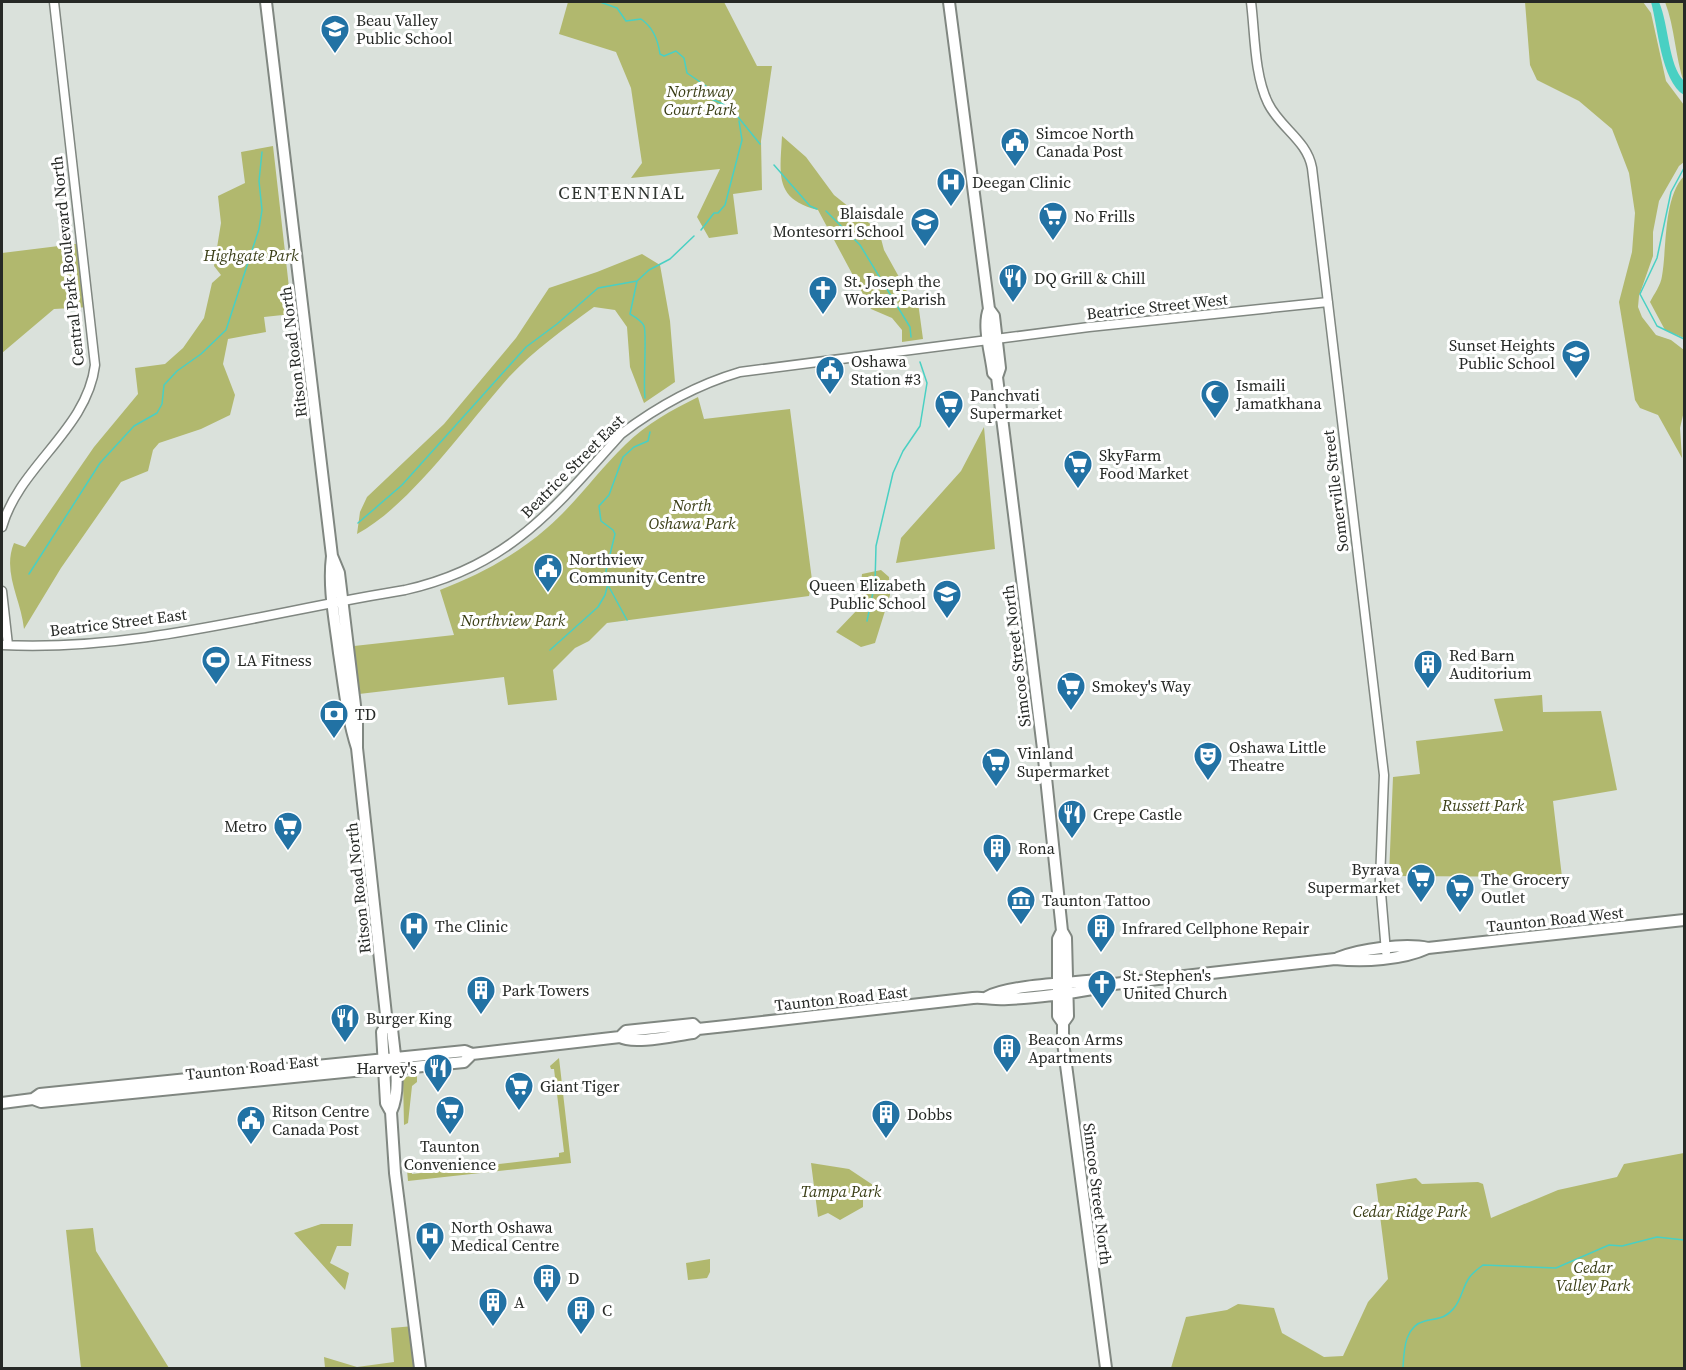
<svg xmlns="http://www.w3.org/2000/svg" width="1686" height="1370" font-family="'Source Serif 4',serif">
  <rect width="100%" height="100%" fill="#dae1db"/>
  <!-- green -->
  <path fill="#b1b86e" d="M 568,2 L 724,2 L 757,66 L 772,66 L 761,141 L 762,190 L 733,194 L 738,234 L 709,238 L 697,217 L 720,169 L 631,178 L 642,163 L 631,88 L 616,52 L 559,34 Z
    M 1525,2 L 1643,2 L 1651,13 L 1666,81 L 1684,105 L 1684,162 L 1679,166 L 1659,201 L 1653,232 L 1653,256 L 1639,296 L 1638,307 L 1642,317 L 1656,335 L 1671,340 L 1684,350 L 1684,411 L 1680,428 L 1682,458 L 1658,415 L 1640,408 L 1635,400 L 1619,302 L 1632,252 L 1635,213 L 1629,173 L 1612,129 L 1579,101 L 1537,80 L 1530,65 Z
    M 1665,2 L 1684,2 L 1684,83 C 1675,56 1675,28 1665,2 Z
    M 782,136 L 806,157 L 834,195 L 879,231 L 884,250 L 909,295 L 917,295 L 923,339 L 902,342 L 902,330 L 892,318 L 871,309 L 818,210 C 774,199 780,175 782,136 Z
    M 273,146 L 292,314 L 264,317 L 266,332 L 228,339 L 223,364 L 235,395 L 230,415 L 201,429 L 159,443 L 153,450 L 148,471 L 121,482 L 61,568 L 24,629 C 21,599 2,572 14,543 L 25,547 L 94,447 L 138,394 L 135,368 L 165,364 L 183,348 L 204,318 L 212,283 L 221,275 L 214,266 L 221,223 L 218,196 L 245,183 L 241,152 Z
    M 1684,176 L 1684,338 L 1665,330 L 1650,302 C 1654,294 1661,285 1662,276 C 1667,248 1663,198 1684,176 Z
    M 83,243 L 90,307 L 54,309 L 2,353 L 2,253 Z
    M 642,254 L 660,265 L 670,321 L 675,382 L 644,403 L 630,367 L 627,327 L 615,310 L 594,307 C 565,328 533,351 509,377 C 467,424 411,505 357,534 L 360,512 L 367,497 L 444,424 L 516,338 L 549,288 L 597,272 Z
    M 698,397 L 704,419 L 790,409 L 812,580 L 809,596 L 607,623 L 589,641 L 575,648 L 553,670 L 557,700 L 508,705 L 504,677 L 359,694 L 354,646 L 454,635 L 440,590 C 479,575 515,556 547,528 C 576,503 598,471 625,445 C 646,424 672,410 698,397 Z
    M 984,427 L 995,549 L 896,563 L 901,538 L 961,471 Z
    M 881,570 L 889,577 L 890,595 L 875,643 L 861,647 L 836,632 L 858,609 L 862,574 Z
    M 1542,695 L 1543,712 L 1601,711 L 1617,790 L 1553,801 L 1562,877 L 1389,876 L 1393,777 L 1420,774 L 1416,741 L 1503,731 L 1494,699 Z
    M 559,1058 L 571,1163 L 408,1181 L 407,1170 L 411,1169 L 412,1174 L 559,1157 L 559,1153 L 564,1152 L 554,1069 L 551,1069 L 550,1066 Z
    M 417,1074 L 417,1082 L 412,1086 L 408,1123 L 404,1125 L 403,1078 Z
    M 1684,1153 L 1684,1368 L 1171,1368 L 1186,1317 L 1227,1310 L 1238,1304 L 1274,1308 L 1282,1333 L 1324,1357 L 1343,1356 L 1368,1302 L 1388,1279 L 1376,1184 L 1416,1178 L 1422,1184 L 1478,1182 L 1483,1184 L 1491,1218 L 1558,1190 L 1617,1177 L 1624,1164 Z
    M 811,1163 L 849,1169 L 876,1187 L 863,1198 L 863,1207 L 840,1220 L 828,1213 L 818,1217 Z
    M 321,1224 L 353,1224 L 351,1246 L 337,1246 L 330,1263 L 349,1273 L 345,1290 L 294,1233 Z
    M 93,1228 L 96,1251 L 169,1368 L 81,1368 L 66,1230 Z
    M 710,1259 L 710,1272 L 707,1278 L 688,1280 L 686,1263 Z
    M 414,1326 L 420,1368 L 325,1368 L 324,1357 L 357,1367 L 394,1362 L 391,1328 Z"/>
  <!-- water -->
  <path fill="#49d0c3" d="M 1651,2 L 1659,2 C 1669,25 1668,65 1684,81 L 1684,95 C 1661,81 1658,27 1651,2 Z"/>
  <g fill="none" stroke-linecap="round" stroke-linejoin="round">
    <!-- stream -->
    <path stroke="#49d0c3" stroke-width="1.5" d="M 600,2 L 617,8 L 626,21 L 641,19 C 653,27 658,40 660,54 L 664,56 L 676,51 L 684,58 L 687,73 L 706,86 L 709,98 L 730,107 L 760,144
      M 774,165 L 810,206 L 817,209
      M 1684,168 L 1671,192 L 1657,258 L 1640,294 L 1657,326 L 1684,339
      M 826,211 L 860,245 L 910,327 L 911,337
      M 701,230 L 714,213 L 718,213 L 725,205 L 742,140 L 739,121
      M 645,398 C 643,385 647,331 644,326 C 642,321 635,317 630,314 L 637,281 L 649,270 L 670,259 L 694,236
      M 358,523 L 402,485 L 526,347 L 557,324 L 598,288 L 637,281
      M 29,574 L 100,463 L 134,426 L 157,413 L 162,404 L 164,385 L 177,371 L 201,354 L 226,330 L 259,229 L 262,210 L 259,181 L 262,152
      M 609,587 L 627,620
      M 867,621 L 875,583 L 876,546 L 893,473 L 903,451 L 920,426 L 927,383 L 920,362
      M 550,650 L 598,607 L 605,595 L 608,584 L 606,571 L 615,534 L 613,530 L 601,521 L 599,506 L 609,495 L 623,457 L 634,447 L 648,441 L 650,432
      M 1403,1368 C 1404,1351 1404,1326 1425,1321 C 1438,1318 1445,1319 1454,1308 C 1462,1299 1462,1288 1469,1278 C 1472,1273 1478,1269 1483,1265 L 1556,1268 L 1609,1245 L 1622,1246 L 1657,1237 L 1684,1240"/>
    <!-- minor casing -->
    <g stroke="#808781" stroke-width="11">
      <path id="minor" d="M 1251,2 C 1255,33 1254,74 1268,103 C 1280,128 1307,140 1312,168 L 1384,775 L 1380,881 L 1386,952
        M 2,527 C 19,466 87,430 95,365 L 54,2
        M 2,591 L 8,645
        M 2,645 C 137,652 272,611 405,590 C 508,567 554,509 621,434 C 658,406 696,385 740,372 L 1089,327 L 1328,302"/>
    </g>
    <!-- major casing -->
    <g stroke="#808781" stroke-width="14">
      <path id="major" d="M 266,2 L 332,556 C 328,588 335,620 339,653 C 344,685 347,717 357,748
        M 949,2 L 989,309 C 982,326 991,354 993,373 L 997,377 L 1043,749 L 1062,931 L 1066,938 L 1068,1016 L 1063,1023 L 1063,1042 L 1106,1368
        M 989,309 L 994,316 L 1000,368 L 997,377
        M 332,556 L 339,573 L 357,722 L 357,748 L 387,1024 L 392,1028 C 394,1053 402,1089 391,1112
        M 1062,931 L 1058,939 L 1058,1016 L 1063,1023
        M 1338,958 C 1360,949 1405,943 1428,948
        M 987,997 C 1008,985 1072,983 1099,980 L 1105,985
        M 387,1024 L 382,1032 L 386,1103 L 391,1112 L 395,1173 L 420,1368
        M 620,1037 L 626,1031 L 693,1024 L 698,1029
        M 33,1099 L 41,1102 L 384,1068 L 403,1068 L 464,1062 L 472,1054
        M 2,1103 L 33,1099 L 40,1094 L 465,1051 L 472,1054 L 620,1037 C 634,1045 676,1035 693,1033 L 698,1029 L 726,1026 L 973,998 C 981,997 988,999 996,999 C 1012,1000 1095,992 1105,985 L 1335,959 C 1364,962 1402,960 1428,948 L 1684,920"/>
    </g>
    <!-- minor -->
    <use href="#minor" stroke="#fff" stroke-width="8"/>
    <!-- major -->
    <use href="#major" stroke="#fff" stroke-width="10"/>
  </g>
  <!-- icons -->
  <defs>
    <g id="school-pin" transform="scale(1.5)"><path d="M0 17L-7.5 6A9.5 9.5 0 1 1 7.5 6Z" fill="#2272a4" stroke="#fff"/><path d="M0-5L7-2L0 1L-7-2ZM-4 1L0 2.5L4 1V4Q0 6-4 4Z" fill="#fff"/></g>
    <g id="civic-pin" transform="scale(1.5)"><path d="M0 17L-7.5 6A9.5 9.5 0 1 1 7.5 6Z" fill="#2272a4" stroke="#fff"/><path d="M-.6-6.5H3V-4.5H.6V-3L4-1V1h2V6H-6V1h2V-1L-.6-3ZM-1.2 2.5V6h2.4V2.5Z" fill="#fff"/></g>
    <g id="hospital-pin" transform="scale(1.5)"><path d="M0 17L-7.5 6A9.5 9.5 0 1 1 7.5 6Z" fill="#2272a4" stroke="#fff"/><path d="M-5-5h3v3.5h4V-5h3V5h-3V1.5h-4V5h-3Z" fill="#fff"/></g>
    <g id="supermarket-pin" transform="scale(1.5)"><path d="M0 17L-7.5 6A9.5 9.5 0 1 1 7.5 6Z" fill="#2272a4" stroke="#fff"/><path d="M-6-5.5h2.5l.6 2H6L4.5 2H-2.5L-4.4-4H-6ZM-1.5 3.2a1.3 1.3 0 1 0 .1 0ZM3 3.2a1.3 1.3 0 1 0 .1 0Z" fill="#fff"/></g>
    <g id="restaurant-pin" transform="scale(1.5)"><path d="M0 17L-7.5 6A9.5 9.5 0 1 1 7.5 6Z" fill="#2272a4" stroke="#fff"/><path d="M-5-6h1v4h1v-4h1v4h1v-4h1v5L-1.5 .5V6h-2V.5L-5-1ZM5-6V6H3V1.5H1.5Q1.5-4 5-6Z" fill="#fff"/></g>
    <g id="church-pin" transform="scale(1.5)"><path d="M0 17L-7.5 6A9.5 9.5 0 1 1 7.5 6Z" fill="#2272a4" stroke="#fff"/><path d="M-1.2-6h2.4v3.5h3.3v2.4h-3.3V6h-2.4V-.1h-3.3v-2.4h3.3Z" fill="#fff"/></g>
    <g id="mosque-pin" transform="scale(1.5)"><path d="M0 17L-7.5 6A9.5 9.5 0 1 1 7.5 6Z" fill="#2272a4" stroke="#fff"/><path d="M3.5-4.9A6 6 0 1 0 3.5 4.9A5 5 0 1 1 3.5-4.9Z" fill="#fff"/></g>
    <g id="stadium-pin" transform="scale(1.5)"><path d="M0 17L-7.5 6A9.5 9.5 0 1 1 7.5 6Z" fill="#2272a4" stroke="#fff"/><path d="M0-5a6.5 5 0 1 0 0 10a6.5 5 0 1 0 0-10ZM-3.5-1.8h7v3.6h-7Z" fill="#fff"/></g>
    <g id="building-pin" transform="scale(1.5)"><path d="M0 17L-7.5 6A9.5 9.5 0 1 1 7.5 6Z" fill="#2272a4" stroke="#fff"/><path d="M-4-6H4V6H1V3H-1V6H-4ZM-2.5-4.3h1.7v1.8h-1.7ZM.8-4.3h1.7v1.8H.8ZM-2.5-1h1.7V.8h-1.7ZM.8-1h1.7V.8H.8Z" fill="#fff"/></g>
    <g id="bank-pin" transform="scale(1.5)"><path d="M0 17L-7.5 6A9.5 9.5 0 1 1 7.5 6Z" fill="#2272a4" stroke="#fff"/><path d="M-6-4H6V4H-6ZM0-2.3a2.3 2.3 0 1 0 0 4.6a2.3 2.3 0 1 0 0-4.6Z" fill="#fff"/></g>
    <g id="theatre-pin" transform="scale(1.5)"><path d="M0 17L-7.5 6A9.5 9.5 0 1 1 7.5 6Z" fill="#2272a4" stroke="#fff"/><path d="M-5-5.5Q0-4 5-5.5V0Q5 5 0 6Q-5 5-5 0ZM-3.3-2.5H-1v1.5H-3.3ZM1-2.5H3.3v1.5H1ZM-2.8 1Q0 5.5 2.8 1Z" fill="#fff"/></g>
    <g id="museum-pin" transform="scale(1.5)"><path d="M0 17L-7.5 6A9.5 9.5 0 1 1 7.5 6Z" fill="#2272a4" stroke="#fff"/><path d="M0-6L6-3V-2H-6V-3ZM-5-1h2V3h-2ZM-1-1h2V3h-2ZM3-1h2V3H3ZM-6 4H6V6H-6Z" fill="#fff"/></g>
  </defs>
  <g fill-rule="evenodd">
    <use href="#school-pin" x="335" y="29"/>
    <use href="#civic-pin" x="1015" y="142"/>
    <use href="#hospital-pin" x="951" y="182"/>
    <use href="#supermarket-pin" x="1053" y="216"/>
    <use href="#school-pin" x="925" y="222"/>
    <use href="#restaurant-pin" x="1013" y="278"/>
    <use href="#church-pin" x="823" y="290"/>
    <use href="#school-pin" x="1576" y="354"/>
    <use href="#civic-pin" x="830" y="370"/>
    <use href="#mosque-pin" x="1215" y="394"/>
    <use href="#supermarket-pin" x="949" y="404"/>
    <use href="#supermarket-pin" x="1078" y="464"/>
    <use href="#civic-pin" x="548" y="568"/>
    <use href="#school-pin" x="947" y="594"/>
    <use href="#stadium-pin" x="216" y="660"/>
    <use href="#building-pin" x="1428" y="664"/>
    <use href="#supermarket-pin" x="1071" y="686"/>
    <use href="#bank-pin" x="334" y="714"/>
    <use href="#theatre-pin" x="1208" y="756"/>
    <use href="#supermarket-pin" x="996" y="762"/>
    <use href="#restaurant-pin" x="1072" y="814"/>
    <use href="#supermarket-pin" x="288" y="826"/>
    <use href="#building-pin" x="997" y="848"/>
    <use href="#supermarket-pin" x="1421" y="878"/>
    <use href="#supermarket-pin" x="1460" y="888"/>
    <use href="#museum-pin" x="1021" y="900"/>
    <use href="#hospital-pin" x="414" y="926"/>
    <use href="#building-pin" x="1101" y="928"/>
    <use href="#church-pin" x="1102" y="984"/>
    <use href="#building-pin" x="481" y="990"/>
    <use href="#restaurant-pin" x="345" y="1018"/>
    <use href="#building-pin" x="1007" y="1048"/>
    <use href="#restaurant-pin" x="438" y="1068"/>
    <use href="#supermarket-pin" x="519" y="1086"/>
    <use href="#supermarket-pin" x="450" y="1110"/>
    <use href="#building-pin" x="886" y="1114"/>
    <use href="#civic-pin" x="251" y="1120"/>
    <use href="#hospital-pin" x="430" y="1236"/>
    <use href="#building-pin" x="547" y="1278"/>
    <use href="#building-pin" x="493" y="1302"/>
    <use href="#building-pin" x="581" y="1310"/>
  </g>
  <g text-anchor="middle" stroke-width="6" stroke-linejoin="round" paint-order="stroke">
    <!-- poi labels -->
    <g font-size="16" fill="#262926" stroke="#fff" text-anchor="start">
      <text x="356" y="26">Beau Valley<tspan x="356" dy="18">Public School</tspan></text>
      <text x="1036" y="139">Simcoe North<tspan x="1036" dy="18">Canada Post</tspan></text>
      <text x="972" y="188">Deegan Clinic</text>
      <text x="904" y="219" text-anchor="end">Blaisdale<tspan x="904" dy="18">Montesorri School</tspan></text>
      <text x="1074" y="222">No Frills</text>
      <text x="1034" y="284">DQ Grill &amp; Chill</text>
      <text x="844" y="287">St. Joseph the<tspan x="844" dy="18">Worker Parish</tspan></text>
      <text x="1555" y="351" text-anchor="end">Sunset Heights<tspan x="1555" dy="18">Public School</tspan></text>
      <text x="851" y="367">Oshawa<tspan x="851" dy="18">Station #3</tspan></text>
      <text x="1236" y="391">Ismaili<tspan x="1236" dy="18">Jamatkhana</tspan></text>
      <text x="970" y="401">Panchvati<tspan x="970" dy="18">Supermarket</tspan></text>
      <text x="1099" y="461">SkyFarm<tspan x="1099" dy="18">Food Market</tspan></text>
      <text x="569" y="565">Northview<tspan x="569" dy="18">Community Centre</tspan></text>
      <text x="926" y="591" text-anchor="end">Queen Elizabeth<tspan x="926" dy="18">Public School</tspan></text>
      <text x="1449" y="661">Red Barn<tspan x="1449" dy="18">Auditorium</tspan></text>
      <text x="237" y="666">LA Fitness</text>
      <text x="1092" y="692">Smokey's Way</text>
      <text x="355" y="720">TD</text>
      <text x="1229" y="753">Oshawa Little<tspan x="1229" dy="18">Theatre</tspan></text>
      <text x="1017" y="759">Vinland<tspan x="1017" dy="18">Supermarket</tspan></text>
      <text x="1093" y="820">Crepe Castle</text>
      <text x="267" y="832" text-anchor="end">Metro</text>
      <text x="1018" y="854">Rona</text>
      <text x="1400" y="875" text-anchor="end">Byrava<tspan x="1400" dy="18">Supermarket</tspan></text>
      <text x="1481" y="885">The Grocery<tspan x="1481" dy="18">Outlet</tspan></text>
      <text x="1042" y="906">Taunton Tattoo</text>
      <text x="435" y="932">The Clinic</text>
      <text x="1122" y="934">Infrared Cellphone Repair</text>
      <text x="1123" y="981">St. Stephen's<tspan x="1123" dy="18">United Church</tspan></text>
      <text x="502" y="996">Park Towers</text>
      <text x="366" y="1024">Burger King</text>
      <text x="1028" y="1045">Beacon Arms<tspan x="1028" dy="18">Apartments</tspan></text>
      <text x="417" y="1074" text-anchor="end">Harvey's</text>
      <text x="540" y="1092">Giant Tiger</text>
      <text x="272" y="1117">Ritson Centre<tspan x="272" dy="18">Canada Post</tspan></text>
      <text x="907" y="1120">Dobbs</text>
      <text x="450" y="1152" text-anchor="middle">Taunton<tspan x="450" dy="18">Convenience</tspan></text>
      <text x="451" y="1233">North Oshawa<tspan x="451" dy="18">Medical Centre</tspan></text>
      <text x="568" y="1284">D</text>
      <text x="514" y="1308">A</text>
      <text x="602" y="1316">C</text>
    </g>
    <!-- park labels -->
    <g font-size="16" font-style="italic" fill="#3a3e16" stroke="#fff">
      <text x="700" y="97">Northway<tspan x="700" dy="18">Court Park</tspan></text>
      <text x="251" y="261">Highgate Park</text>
      <text x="692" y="511">North<tspan x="692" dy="18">Oshawa Park</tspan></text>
      <text x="513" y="626">Northview Park</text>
      <text x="1483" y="811">Russett Park</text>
      <text x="841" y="1197">Tampa Park</text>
      <text x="1410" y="1217">Cedar Ridge Park</text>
      <text x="1593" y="1273">Cedar<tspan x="1593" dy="18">Valley Park</tspan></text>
    </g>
    <!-- street labels -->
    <g font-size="16" fill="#262926" stroke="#fff">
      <text transform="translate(67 261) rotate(-96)" y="6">Central Park Boulevard North</text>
      <text transform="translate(1157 306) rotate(-6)" y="6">Beatrice Street West</text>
      <text transform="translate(293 352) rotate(-97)" y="6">Ritson Road North</text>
      <text transform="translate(572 466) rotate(-45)" y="6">Beatrice Street East</text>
      <text transform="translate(1335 491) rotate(-97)" y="6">Somerville Street</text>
      <text transform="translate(118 622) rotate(-7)" y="6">Beatrice Street East</text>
      <text transform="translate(1016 656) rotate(-97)" y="6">Simcoe Street North</text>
      <text transform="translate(358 888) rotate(-96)" y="6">Ritson Road North</text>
      <text transform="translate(1555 919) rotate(-6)" y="6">Taunton Road West</text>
      <text transform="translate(841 998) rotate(-6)" y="6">Taunton Road East</text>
      <text transform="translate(252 1067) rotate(-6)" y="6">Taunton Road East</text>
      <text transform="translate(1098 1194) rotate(83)" y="6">Simcoe Street North</text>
    </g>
    <!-- neighbourhood labels -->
    <g font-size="18" letter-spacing="1.5" fill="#2e342f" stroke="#fff">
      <text x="622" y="199">CENTENNIAL</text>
    </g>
  </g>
  <!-- border -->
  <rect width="1686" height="1370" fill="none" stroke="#262926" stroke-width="6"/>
</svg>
